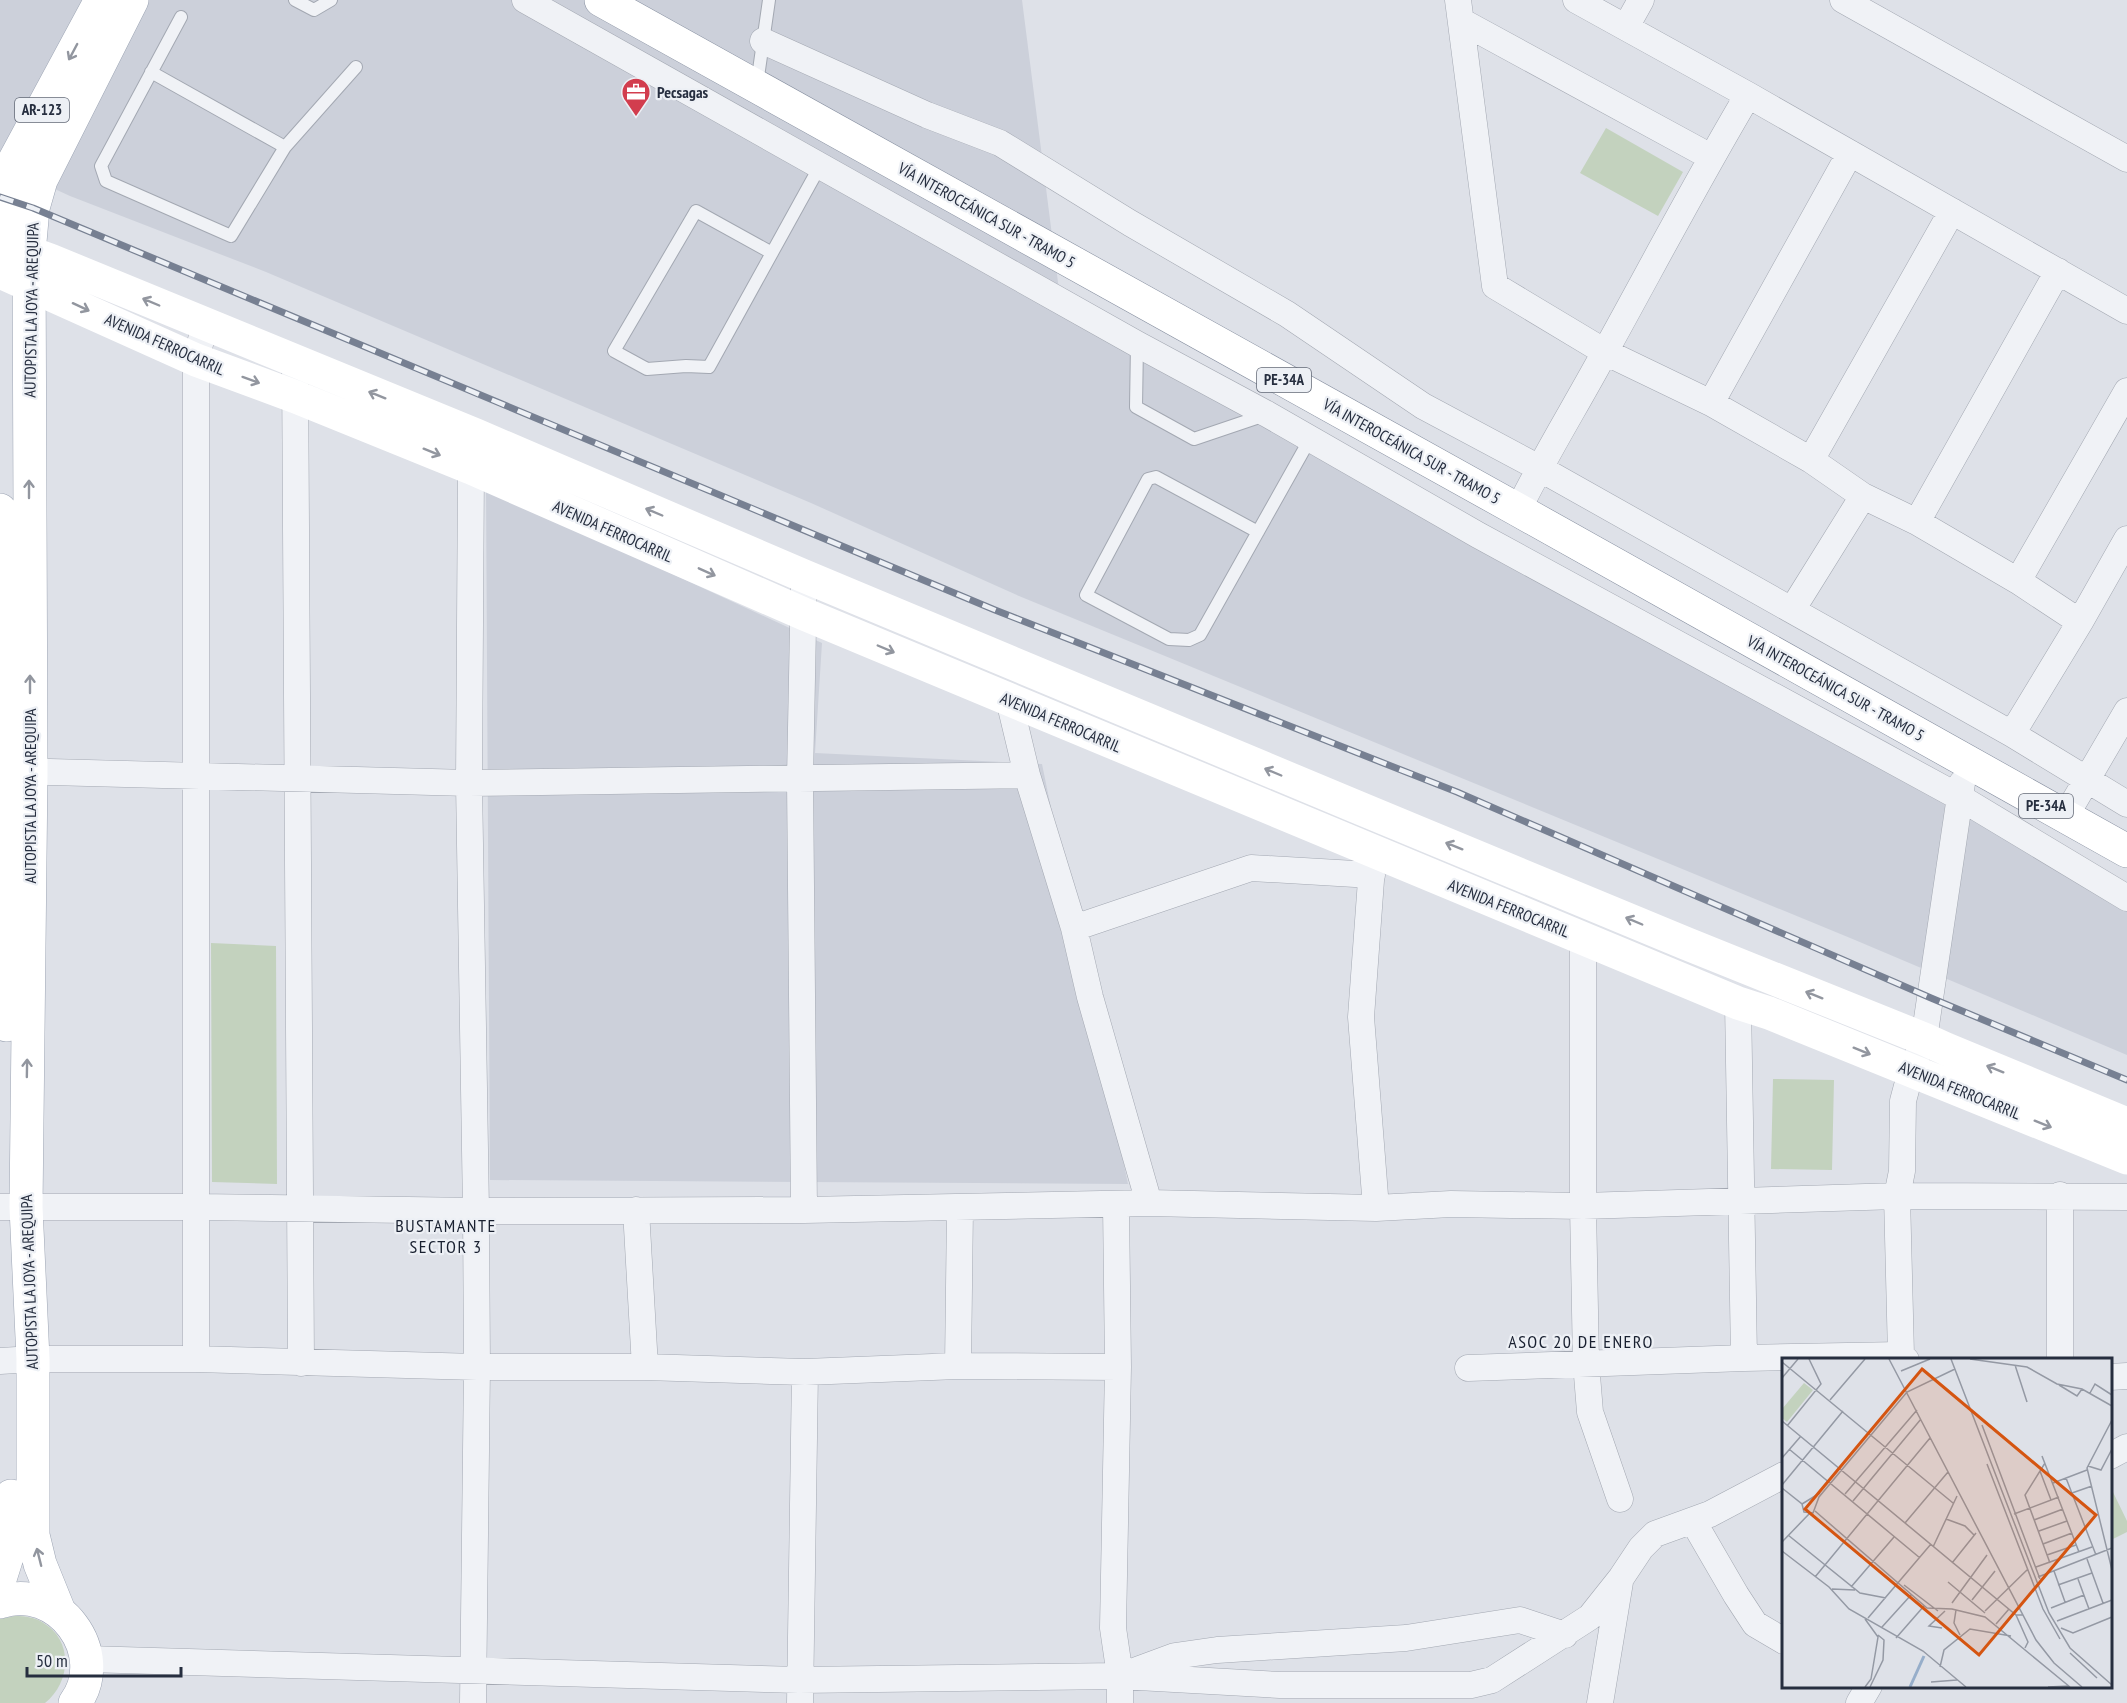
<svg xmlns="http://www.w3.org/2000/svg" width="2127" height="1703" font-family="'PT Sans Narrow',sans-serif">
  <rect width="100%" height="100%" fill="#dee1e8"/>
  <!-- built -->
  <path fill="#ccd0da" d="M 0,0 L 1022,0 L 1060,298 L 1437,499 L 1889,743 L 2127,885 L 2127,1055 L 1855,940 L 1019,596 L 811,503 L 266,272 L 70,196 L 0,164 Z
    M 486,488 L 822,643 L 815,753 L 1042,764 L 1128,1184 L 490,1180 Z"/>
  <!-- green -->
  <path fill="#c3d2be" d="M 1606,128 L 1683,172 L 1658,216 L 1580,173 Z
    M 211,943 L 276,946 L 277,1184 L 212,1182 Z
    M 1773,1079 L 1834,1080 L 1832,1170 L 1771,1169 Z
    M 2111,1488 L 2127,1521 L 2127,1532 L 2111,1540 Z
    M 15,1616 C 24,1616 34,1617 42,1622 C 74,1640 71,1682 45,1703 L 0,1703 L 0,1619 Z"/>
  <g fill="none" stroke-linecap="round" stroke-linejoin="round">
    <!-- lane casing -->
    <g stroke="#a3a8b2" stroke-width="14">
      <path id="lane" d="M 295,0 L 314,10 L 331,0
        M 181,17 L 101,166 L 106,181 L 231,236 L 285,147 L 356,67
        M 151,72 L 285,147
        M 757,84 L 769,0
        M 772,253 L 696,211 L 614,351 L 647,369 L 686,366 L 709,367 L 820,166
        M 1137,344 L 1136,407 L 1194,439 L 1265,415
        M 1258,532 L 1156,477 L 1148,479 L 1086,595 L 1169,639 L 1189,640 L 1200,635 L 1310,439"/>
    </g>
    <!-- street casing -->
    <g stroke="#a3a8b2" stroke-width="27">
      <path id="street" d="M 525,0 L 1137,344 L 1267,414 L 1478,535 L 1959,797 L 2127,898
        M 1458,0 L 1495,286 L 1605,352 L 1711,403 L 1811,460 L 1863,496 L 1917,522 L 2018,581 L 2080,622
        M 1576,0 L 1748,95 L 2127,311
        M 1843,0 L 2127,159
        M 1461,21 L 1711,157
        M 1626,27 L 1641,0
        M 763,41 L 927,115 L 1000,143 L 1130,223 L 1287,314 L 1423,406 L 1539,468 L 2012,734 L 2127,804
        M 295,361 L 301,1363
        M 1711,403 L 1850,153
        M 1811,460 L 1952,211
        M 1518,510 C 1545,455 1577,404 1606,350 C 1653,265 1698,179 1748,95
        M 1917,522 L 2058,271
        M 804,576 L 800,779 L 804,1210
        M 2018,581 L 2127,391
        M 1792,610 L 1863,496
        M 1009,700 L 1027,775 L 1074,928 L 1090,997 L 1149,1203
        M 2012,734 L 2080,622 L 2127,539
        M 12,771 L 469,783 L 1027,775
        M 2065,817 L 2127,711
        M 1373,853 L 1361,1017 L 1376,1208
        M 1074,928 L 1251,868 L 1372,875
        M 1583,938 L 1583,1206 L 1586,1363 L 1590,1412 L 1620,1499
        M 1738,1003 L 1744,1358
        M 2060,1195 L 2060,1360
        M 1116,1204 L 1118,1367 L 1113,1628 L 1120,1676 L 1120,1703
        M 0,1207 L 196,1207 L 476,1211 L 804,1210 L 1149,1203 L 1376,1208 L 1451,1204 L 1583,1206 L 1897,1196 L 2127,1197
        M 636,1210 L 645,1367
        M 1901,1355 L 1897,1196 L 1902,1171 L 1903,1101 L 1911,1071 L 1924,1039 L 1962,783
        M 196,1359 L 196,360 L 205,324
        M 0,1361 L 33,1359 L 196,1359 L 477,1367 L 645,1367 L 805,1372 L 958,1366 L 1118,1367
        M 958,1366 L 960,1208
        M 1468,1368 L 1744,1358 L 1901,1355 L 1906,1360
        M 2110,1377 L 2127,1376
        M 2110,1456 L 2127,1447
        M 1693,1521 L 1736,1595 L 1755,1624 L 1784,1641
        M 87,1659 L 799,1680 L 1120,1676 L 1280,1685 L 1471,1685 L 1492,1680 L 1590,1617 L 1621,1578 L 1641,1548 L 1655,1534 L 1710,1514 L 1784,1475
        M 1129,1673 L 1175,1656 L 1217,1650 L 1406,1638 L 1520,1620 L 1565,1635
        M 473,1703 L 477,1367 L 476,1211 L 469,783 L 471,468 L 473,453
        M 800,1703 L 805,1372
        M 1600,1703 L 1620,1582
        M 1859,1703 L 1869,1686"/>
    </g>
    <!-- primary casing -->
    <g stroke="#9da5b4" stroke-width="34">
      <path id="primary" d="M 0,226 L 3,198 L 12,165 L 101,0
        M 0,510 L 6,1025
        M 0,1579 L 11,1544 L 11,1496
        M 0,1602 C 58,1582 111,1653 75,1703
        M 59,1611 L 40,1564 L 33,1535 L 33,1359 L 26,1207 L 31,772 L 29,253 L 33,208 L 41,180 L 132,0"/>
    </g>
    <!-- highway casing -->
    <g stroke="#858e9f" stroke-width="34">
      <path id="highway" d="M 601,0 L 1518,510 L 2127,851"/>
    </g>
    <!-- lane -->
    <use href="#lane" stroke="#f0f2f6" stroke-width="12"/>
    <!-- street -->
    <use href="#street" stroke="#f0f2f6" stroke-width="26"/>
    <!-- secondary -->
    <path stroke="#fff" stroke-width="33" d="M 0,242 L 50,260 L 476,435 L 804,576 L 1357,807 L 1685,943 L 1924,1039 L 1946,1049 L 2127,1124
      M 0,272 L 196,360 L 296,397 L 471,468 L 804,614 L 1738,1003 L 1769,1013 L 2127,1158"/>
    <!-- primary -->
    <use href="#primary" stroke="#fff" stroke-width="33"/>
    <!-- highway -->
    <use href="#highway" stroke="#fff" stroke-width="33"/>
    <!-- rail casing -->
    <g stroke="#778092" stroke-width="7">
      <path id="rail" d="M 0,197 L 33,208 L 995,610 L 1457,792 L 1931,998 L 2127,1080"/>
    </g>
    <!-- rail -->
    <use href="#rail" stroke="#edf0f5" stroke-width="4.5" stroke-dasharray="14" stroke-linecap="butt"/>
  </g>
  <!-- one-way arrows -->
  <defs><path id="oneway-shaft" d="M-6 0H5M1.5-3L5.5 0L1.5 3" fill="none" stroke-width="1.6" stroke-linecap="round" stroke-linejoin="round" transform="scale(1.5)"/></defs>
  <g stroke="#92969f">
    <use href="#oneway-shaft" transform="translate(73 52) rotate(118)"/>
    <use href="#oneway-shaft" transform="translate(151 302) rotate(-157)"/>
    <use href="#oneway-shaft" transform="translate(81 307) rotate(25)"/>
    <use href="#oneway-shaft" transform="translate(251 380) rotate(20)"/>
    <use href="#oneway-shaft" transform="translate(377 395) rotate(-158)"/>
    <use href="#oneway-shaft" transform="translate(432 452) rotate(22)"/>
    <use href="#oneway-shaft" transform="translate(29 489) rotate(-90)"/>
    <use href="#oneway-shaft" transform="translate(654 512) rotate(-157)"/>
    <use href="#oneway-shaft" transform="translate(707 572) rotate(24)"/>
    <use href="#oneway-shaft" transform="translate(886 649) rotate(23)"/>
    <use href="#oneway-shaft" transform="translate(30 684) rotate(-90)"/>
    <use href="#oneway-shaft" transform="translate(1273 772) rotate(-157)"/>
    <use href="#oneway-shaft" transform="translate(1454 846) rotate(-158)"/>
    <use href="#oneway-shaft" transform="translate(1634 921) rotate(-157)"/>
    <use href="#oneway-shaft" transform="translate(1814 995) rotate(-158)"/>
    <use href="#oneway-shaft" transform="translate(1862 1051) rotate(22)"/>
    <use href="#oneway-shaft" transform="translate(27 1068) rotate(-89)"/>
    <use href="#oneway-shaft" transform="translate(1995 1069) rotate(-158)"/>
    <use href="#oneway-shaft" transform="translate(2043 1124) rotate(22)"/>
    <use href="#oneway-shaft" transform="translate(39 1557) rotate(-104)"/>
  </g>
  <!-- icons -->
  <defs>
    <g id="office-pin" transform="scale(1.5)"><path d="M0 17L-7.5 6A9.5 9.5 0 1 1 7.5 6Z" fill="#d23d4e" stroke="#edf0f5"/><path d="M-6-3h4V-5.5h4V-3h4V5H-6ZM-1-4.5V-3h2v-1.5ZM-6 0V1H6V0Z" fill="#fff"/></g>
  </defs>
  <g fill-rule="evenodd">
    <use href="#office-pin" x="636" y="92"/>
  </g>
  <g text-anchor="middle" stroke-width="4.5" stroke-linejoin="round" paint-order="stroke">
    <!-- shield labels -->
    <g fill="#edf0f5" stroke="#626876" stroke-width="1.5">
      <rect x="15" y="98" width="54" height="24" rx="4.5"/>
      <rect x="1257" y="368" width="54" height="24" rx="4.5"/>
      <rect x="2019" y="794" width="54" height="24" rx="4.5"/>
    </g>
    <g font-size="15" font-weight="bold" fill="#262e3f">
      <text x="42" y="115">AR-123</text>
      <text x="1284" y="385">PE-34A</text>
      <text x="2046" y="811">PE-34A</text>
    </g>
    <!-- poi labels -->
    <g font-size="16" font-weight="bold" fill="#262e3f" stroke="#edf0f5" text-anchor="start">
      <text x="657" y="98">Pecsagas</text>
    </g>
    <!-- street labels -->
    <g font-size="16" fill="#262e3f" stroke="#edf0f5">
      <text transform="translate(987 215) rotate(29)" y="6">VÍA INTEROCEÁNICA SUR - TRAMO 5</text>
      <text transform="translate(31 310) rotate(-89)" y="6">AUTOPISTA LA JOYA - AREQUIPA</text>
      <text transform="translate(165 344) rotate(24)" y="6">AVENIDA FERROCARRIL</text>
      <text transform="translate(1412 451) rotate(29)" y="6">VÍA INTEROCEÁNICA SUR - TRAMO 5</text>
      <text transform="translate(613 531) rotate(24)" y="6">AVENIDA FERROCARRIL</text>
      <text transform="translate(1836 688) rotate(29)" y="6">VÍA INTEROCEÁNICA SUR - TRAMO 5</text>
      <text transform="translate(1061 722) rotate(23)" y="6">AVENIDA FERROCARRIL</text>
      <text transform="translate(30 796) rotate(-90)" y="6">AUTOPISTA LA JOYA - AREQUIPA</text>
      <text transform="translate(1509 908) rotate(22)" y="6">AVENIDA FERROCARRIL</text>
      <text transform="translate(1960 1090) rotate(22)" y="6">AVENIDA FERROCARRIL</text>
      <text transform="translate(29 1282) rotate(-92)" y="6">AUTOPISTA LA JOYA - AREQUIPA</text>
    </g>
    <!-- neighbourhood labels -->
    <g font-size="18" letter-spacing="1.5" fill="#192030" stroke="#edf0f5">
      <text x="446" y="1232">BUSTAMANTE<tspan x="446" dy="21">SECTOR 3</tspan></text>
      <text x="1581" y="1348">ASOC 20 DE ENERO</text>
    </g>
  </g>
  <!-- overview -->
  <g transform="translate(1782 1358)">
    <rect width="330" height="330" fill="#dee1e8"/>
    <path d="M 22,25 L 31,32 L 5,64 L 0,60 L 0,51 Z" fill="#c3d2be"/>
    <path fill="none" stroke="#97aeca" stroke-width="3" d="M 128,329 L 142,298"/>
    <path fill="none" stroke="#9499a4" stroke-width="1.5" d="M 107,1 L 254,282 L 272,305 L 300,329M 169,1 L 267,255 L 288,290 L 330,327M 188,1 L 245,9 L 275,26 L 300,31 L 330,48M 0,4 L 171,145M 233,7 L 245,44M 119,13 L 148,1M 0,20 L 16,1M 277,27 L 295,38 L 300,31M 308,35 L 313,26 L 330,37M 48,42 L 83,1M 330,62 L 305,110 L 330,212M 0,63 L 234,257 L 241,257M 200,67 L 258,221M 5,68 L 39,26 L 27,1M 7,91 L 138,200M 260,98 L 297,194M 0,100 L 19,78M 263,105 L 243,137 L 268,205M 205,106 L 261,251 L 278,281M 306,108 L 319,112 L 330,91M 258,113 L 269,142M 284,120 L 314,197M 271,125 L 305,112M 0,127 L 61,53M 0,130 L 20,146 L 22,154 L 31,155 L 37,139 L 125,34 L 173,11M 290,135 L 310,128M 63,136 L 135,52M 71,143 L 139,61M 20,146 L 38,135M 33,153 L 145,250 L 170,251 L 203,259 L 288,329M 232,156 L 277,139M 164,161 L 183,168 L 192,177M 252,162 L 281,151M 123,165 L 166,114M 257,173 L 285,163M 6,177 L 78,235 L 104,240M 0,184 L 27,156M 261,186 L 290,175M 151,189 L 175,138M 0,193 L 47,229 L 67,251 L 141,293 L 184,329M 265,197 L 294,187M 305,201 L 321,245M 170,205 L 194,175M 254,209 L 310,189M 272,213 L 283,244M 33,219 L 148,80M 256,219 L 330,190M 296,221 L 307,251M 166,224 L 203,255M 122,227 L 156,253M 276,227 L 310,215M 69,229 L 112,179M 50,231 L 73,232M 190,242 L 213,213M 170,245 L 205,197M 269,250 L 302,237M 174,252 L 172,265 L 178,277M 203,253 L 246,211M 234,257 L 246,284 L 243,290M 86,260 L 149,186M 83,261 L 96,279 L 89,321 L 83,329M 275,263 L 330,242M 214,266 L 227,251M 100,269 L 129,237M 160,270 L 147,268 L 163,253M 279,270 L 291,275 L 330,259M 114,280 L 142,248M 288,295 L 315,320M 158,309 L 162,292 L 188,271 L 229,278M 149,324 L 175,322M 88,329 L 101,302 L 102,282 L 96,277M 266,329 L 287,328"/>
    <path fill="#d55511" fill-opacity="0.15" stroke="#d55511" stroke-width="3" d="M 140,11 L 314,157 L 197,297 L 23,151 Z"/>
    <rect width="330" height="330" fill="none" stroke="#262e3f" stroke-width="3"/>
  </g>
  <!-- scale -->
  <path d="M27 1667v9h154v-9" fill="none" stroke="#262e3f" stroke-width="3"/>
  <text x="36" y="1667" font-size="18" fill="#262e3f" stroke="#edf0f5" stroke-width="4.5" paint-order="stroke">50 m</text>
</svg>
